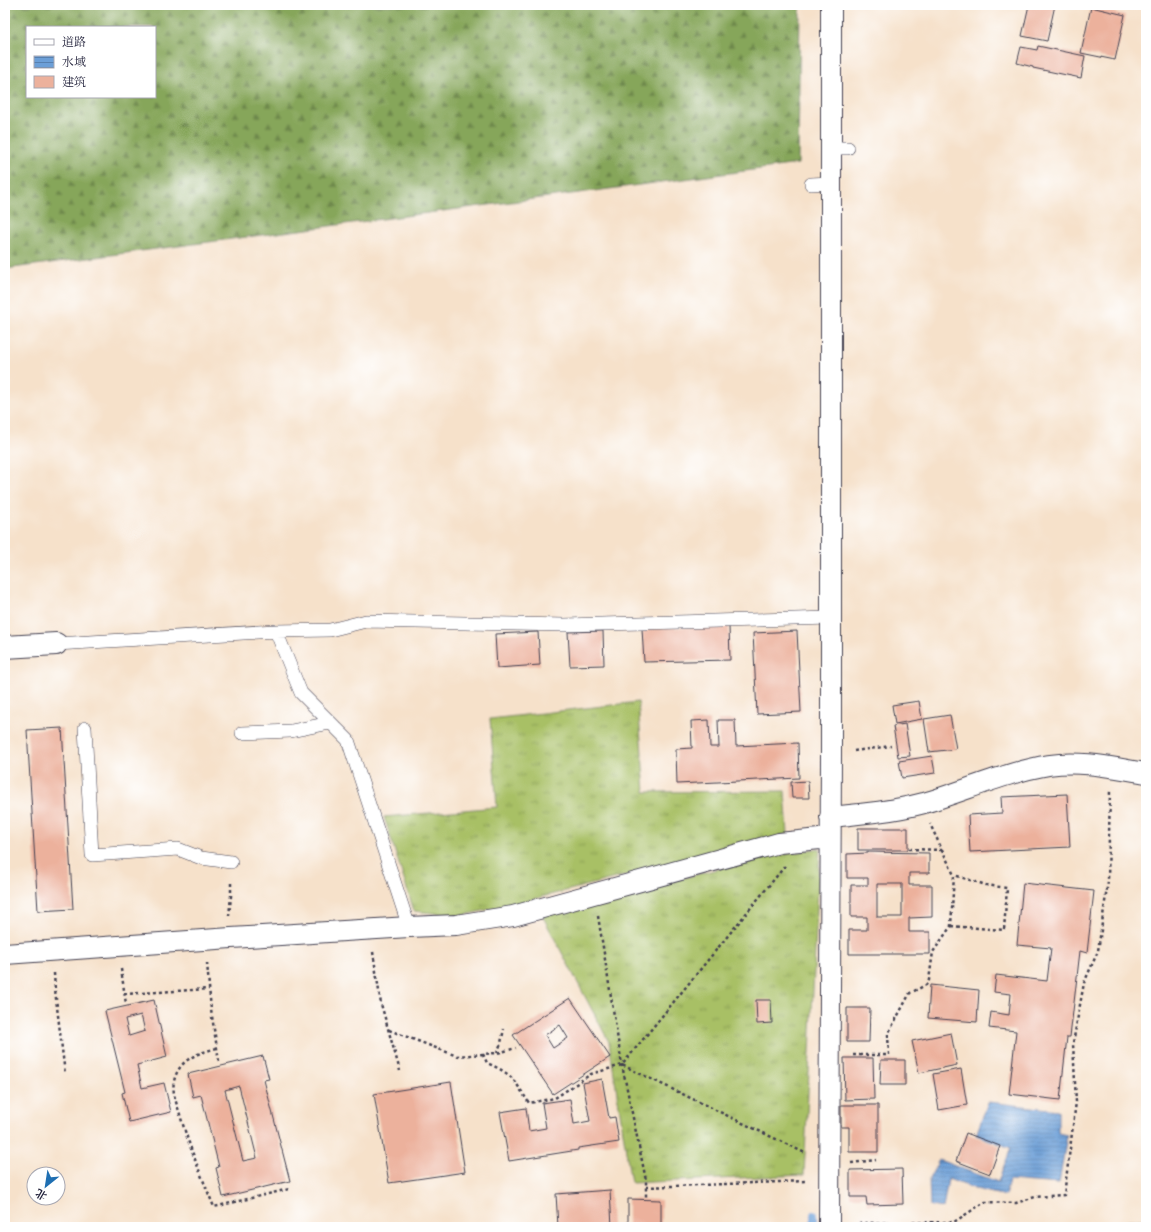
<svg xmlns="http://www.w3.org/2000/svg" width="1151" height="1232" font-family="'IM FELL Double Pica','Noto Serif SC',serif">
  <defs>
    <pattern id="grass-tufts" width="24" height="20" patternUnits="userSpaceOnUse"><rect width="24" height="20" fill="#a8c065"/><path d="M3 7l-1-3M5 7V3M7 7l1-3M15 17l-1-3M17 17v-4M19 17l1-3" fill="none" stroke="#889c54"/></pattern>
    <pattern id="forest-firs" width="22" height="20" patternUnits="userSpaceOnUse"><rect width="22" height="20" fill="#86a65a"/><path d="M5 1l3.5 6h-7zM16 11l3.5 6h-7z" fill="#6d874c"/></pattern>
    <pattern id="water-rules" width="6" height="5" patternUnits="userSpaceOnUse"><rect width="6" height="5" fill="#6c9fd7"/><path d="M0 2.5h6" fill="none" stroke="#5881b0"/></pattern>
  </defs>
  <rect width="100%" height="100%" fill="#fff"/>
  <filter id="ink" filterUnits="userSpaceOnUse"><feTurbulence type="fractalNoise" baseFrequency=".025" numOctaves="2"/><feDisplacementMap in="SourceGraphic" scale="8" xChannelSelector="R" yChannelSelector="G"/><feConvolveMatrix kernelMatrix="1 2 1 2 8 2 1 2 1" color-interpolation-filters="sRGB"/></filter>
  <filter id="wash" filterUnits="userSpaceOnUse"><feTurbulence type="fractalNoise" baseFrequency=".012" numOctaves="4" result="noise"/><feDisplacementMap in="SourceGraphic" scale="16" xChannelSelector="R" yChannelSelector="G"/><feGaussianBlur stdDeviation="0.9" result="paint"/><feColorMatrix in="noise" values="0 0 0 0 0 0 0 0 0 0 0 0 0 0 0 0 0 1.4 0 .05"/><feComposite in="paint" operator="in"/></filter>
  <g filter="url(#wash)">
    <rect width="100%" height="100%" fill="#f6e1ca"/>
    <!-- grass -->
    <path fill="url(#grass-tufts)" stroke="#657150" d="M 638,702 L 645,792 L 785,791 L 788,834 L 526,901 L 460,916 L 414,911 L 384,817 L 497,807 L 490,719 Z
      M 820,848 L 804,1175 L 631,1183 L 609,1042 L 542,915 L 752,860 Z"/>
    <!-- forest -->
    <path fill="url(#forest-firs)" stroke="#54644a" fill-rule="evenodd" d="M 5,5 L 800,5 L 798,164 L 5,269 ZM 27,27 L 155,27 L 155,97 L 27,97 Z
      M 1146,1219 L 1146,1227 L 1101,1227 L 1102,1224 Z"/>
    <!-- water -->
    <path fill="url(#water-rules)" stroke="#476089" d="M 988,1102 L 1058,1110 L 1058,1133 L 1067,1135 L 1059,1184 L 1009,1180 L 1005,1196 L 976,1189 L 948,1179 L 943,1208 L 930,1206 L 929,1179 L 939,1160 L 998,1182 L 1011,1148 L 976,1135 Z"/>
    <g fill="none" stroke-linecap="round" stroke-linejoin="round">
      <!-- stream -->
      <path stroke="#6c9fd7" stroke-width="8" d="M 814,1227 L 814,1215"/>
    </g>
    <g id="blocks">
      <!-- building -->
      <path fill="#ecb19c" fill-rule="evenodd" d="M 891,5 L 967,5 L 967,8 L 891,6 Z
        M 1029,5 L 1055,5 L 1047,41 L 1022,36 Z
        M 1091,7 L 1125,15 L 1115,60 L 1081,53 Z
        M 1038,46 L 1085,56 L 1081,78 L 1033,68 L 1033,67 L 1017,63 L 1021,47 L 1037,50 Z
        M 729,626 L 730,660 L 644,662 L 642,629 Z
        M 603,631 L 604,665 L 570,666 L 568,632 Z
        M 797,631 L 801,712 L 757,714 L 753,633 Z
        M 538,632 L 540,665 L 497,668 L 495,634 Z
        M 919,701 L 922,719 L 895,724 L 892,705 Z
        M 950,715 L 956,749 L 929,752 L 924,719 Z
        M 709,720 L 710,747 L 719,747 L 718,720 L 735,720 L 736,746 L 798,743 L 799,778 L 677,784 L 676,749 L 692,748 L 691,721 Z
        M 905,724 L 910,756 L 898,757 L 893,726 Z
        M 62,728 L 73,909 L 38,911 L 27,730 Z
        M 932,756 L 935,773 L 902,778 L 899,761 Z
        M 808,781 L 809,798 L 792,798 L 791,782 Z
        M 1067,794 L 1070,847 L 970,852 L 968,815 L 1002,813 L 1001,797 Z
        M 858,828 L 908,828 L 908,850 L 858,850 Z
        M 868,852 L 929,853 L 929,873 L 909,873 L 909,885 L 932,885 L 932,917 L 909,918 L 909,932 L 930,932 L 930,954 L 849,954 L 849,930 L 867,930 L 867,917 L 851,917 L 851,885 L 868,885 L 868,878 L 847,878 L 847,854 L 868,853 ZM 877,884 L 902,884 L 902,917 L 877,917 Z
        M 1023,883 L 1094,891 L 1087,953 L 1080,951 L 1070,1037 L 1067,1037 L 1060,1100 L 1009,1094 L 1016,1031 L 989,1028 L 991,1012 L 1009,1015 L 1011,994 L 994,992 L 996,975 L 1047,981 L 1051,948 L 1017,945 Z
        M 930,985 L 979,990 L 977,1022 L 928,1018 Z
        M 570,998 L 610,1057 L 553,1094 L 513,1035 ZM 560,1025 L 568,1038 L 553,1048 L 545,1035 Z
        M 154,1000 L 167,1057 L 137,1065 L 142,1088 L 164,1083 L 171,1112 L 129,1122 L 122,1093 L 125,1092 L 105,1011 ZM 141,1015 L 145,1031 L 129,1036 L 125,1019 Z
        M 756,1000 L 771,1000 L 772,1023 L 757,1024 Z
        M 847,1008 L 870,1008 L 869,1042 L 847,1042 Z
        M 951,1033 L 957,1065 L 919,1073 L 912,1041 Z
        M 263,1056 L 269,1079 L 264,1080 L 290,1181 L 223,1197 L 216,1168 L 219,1167 L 201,1095 L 193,1097 L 188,1074 ZM 239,1086 L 257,1158 L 243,1161 L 225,1090 Z
        M 844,1058 L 873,1058 L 874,1099 L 845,1100 Z
        M 881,1060 L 905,1060 L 905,1085 L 880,1085 Z
        M 961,1069 L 967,1105 L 939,1110 L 933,1074 Z
        M 602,1079 L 609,1118 L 615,1117 L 619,1142 L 578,1148 L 578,1150 L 509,1161 L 500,1112 L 526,1108 L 529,1131 L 546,1128 L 542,1103 L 570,1099 L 574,1124 L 590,1121 L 583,1083 Z
        M 451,1082 L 465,1172 L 389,1183 L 374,1094 Z
        M 841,1105 L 878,1105 L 878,1152 L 849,1152 L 849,1127 L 841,1127 Z
        M 966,1133 L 1000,1146 L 990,1174 L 956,1161 Z
        M 902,1169 L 903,1204 L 867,1205 L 866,1197 L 850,1197 L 850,1170 Z
        M 610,1190 L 612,1227 L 558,1227 L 556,1194 Z
        M 628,1199 L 661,1200 L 661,1227 L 628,1227 Z"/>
    </g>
  </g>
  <g filter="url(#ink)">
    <use href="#blocks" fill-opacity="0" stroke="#423f50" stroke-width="1"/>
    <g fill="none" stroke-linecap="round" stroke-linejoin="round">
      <!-- service casing -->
      <g stroke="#423f50" stroke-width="14">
        <path id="service" d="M 831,148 L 848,148
          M 811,184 L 831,183
          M 276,631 L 301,693 L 348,740 L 409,927
          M 56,644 L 276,631 L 330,630 L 366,621 L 564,625 L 831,618
          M 85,728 L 92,855 L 178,849 L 201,858 L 231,862
          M 242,733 L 291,731 L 330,723"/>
      </g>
      <!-- pedestrian casing -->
      <g stroke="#423f50" stroke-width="22">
        <path id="pedestrian" d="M 830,817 C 861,814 894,811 924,803 C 965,791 1007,772 1049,765 C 1082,760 1114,768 1146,773
          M 5,954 L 231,938 L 409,927 L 456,925 L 513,916 L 779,843 L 830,838
          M 829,1227 L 831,754 L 831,5"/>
      </g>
      <!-- minor casing -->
      <g stroke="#423f50" stroke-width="24">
        <path id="minor" d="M 5,647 L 56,644"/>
      </g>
      <!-- path -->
      <path stroke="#423f50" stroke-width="2.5" stroke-dasharray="3 3" stroke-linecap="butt" d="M 854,751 L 891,746
        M 909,849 L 943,850
        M 785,866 L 622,1065 L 805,1153
        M 229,916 L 231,896 L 231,881
        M 598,916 L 622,1065 L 646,1180 L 646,1199
        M 951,926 L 1004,930 L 1007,888 L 986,885 L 954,875
        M 373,952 L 381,1004 L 400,1071
        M 207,963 L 211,1010 L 219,1061
        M 121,969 L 126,1004
        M 54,973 L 55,990 L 65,1074
        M 124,994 L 209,989
        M 389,1030 L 457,1056 L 497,1053 L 516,1048
        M 217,1048 C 198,1053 179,1059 174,1081 C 172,1092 176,1102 179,1111 C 188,1144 201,1175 214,1207 L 289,1189
        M 497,1053 L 501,1043 L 504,1029
        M 483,1054 L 487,1063 C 513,1074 514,1080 529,1103 L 555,1098 L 591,1074 L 622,1065
        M 853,1055 L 889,1055 L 888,1034 L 910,993 L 926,985 L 929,980 L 933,952 L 951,926 L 954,875 L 930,824
        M 851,1163 L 876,1160
        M 646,1187 L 806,1181
        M 853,1226 L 863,1223 L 954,1222 L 985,1202 L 1016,1203 L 1035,1197 L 1064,1195 L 1076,1102 L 1073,1043 L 1084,983 L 1098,951 L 1108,881 L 1110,790"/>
      <!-- service -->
      <use href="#service" stroke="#fff" stroke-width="13"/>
      <!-- pedestrian -->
      <use href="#pedestrian" stroke="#fff" stroke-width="20"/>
      <!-- minor -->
      <use href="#minor" stroke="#fff" stroke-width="22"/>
    </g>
  </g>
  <!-- margin -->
  <rect width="1151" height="1232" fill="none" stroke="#fff" stroke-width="20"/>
  <!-- legend -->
  <rect x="26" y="26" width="130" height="72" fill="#ffffff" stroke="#a7a7b1"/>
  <rect x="34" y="39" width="20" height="6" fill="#ffffff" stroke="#a7a7b1"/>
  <text x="62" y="46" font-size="12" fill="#22223b">道路</text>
  <rect x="34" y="56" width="20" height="12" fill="url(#water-rules)" stroke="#a7a7b1"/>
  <text x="62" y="66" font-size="12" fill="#22223b">水域</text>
  <rect x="34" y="76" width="20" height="12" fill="#ecb19c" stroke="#a7a7b1"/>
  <text x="62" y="86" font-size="12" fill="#22223b">建筑</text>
  <!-- north arrow -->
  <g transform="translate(46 1186) rotate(210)"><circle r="19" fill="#ffffff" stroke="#a7a7b1"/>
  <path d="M0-3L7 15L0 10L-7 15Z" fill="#1f6fb2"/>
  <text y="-6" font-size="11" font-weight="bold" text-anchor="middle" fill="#22223b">北</text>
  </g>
</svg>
